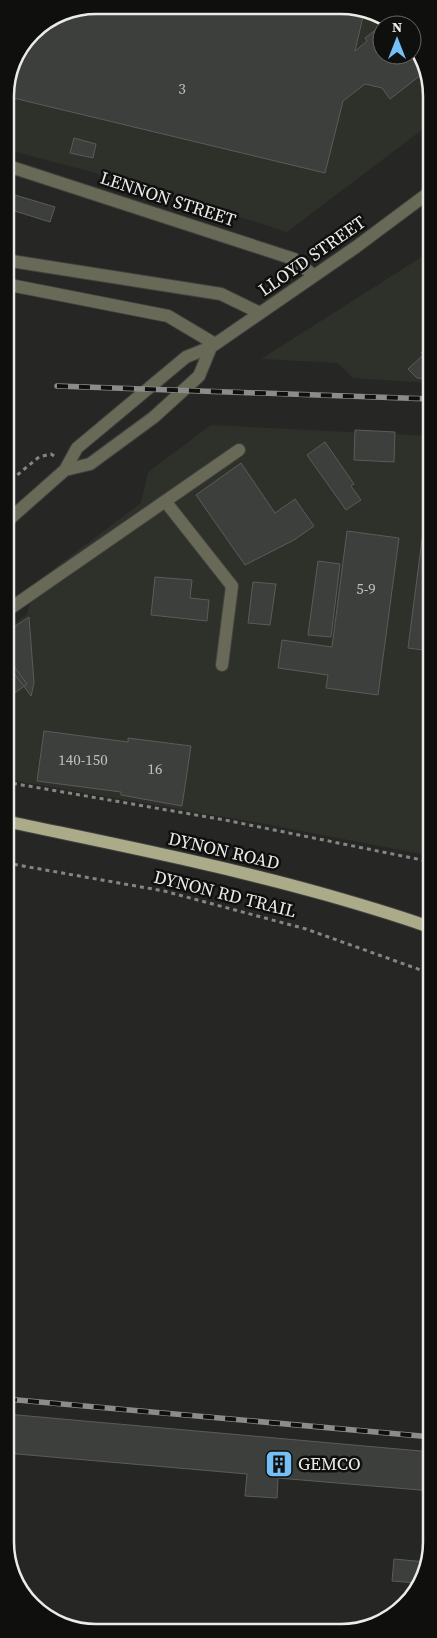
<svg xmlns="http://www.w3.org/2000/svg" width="437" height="1638" font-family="'Source Serif 4',serif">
  <rect width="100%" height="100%" fill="#262724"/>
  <!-- built -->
  <path fill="#2d3129" d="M 96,5 L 365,8 L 392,25 L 382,25 L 382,55 L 412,55 L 412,42 L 431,84 L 431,123 L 287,232 L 122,180 L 5,149 L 5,90 L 32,31 L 61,12 Z
    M 431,251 L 431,383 L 353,378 L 338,363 L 261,359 Z
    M 211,425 L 431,436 L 432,856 L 265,824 L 5,779 L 5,630 L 27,614 L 36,582 L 141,503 L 148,472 Z"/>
  <!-- building -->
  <path fill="#3d3f3d" stroke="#595c5a" d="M 96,5 L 365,8 L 355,51 L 367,41 L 365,38 L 382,25 L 382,55 L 412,55 L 412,42 L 426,71 L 390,99 L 382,88 L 365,84 L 343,101 L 325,173 L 5,96 L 5,90 L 32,31 L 61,12 Z
    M 74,138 L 96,144 L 93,158 L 70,153 Z
    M 5,192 L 55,207 L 50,222 L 5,208 Z
    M 431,343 L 431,379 L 417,378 L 408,369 L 423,355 L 421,353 Z
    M 355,430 L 395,432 L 394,462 L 354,460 Z
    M 325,442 L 354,484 L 351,486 L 361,500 L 346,510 L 307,455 Z
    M 241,463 L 275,513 L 295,499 L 314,526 L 294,540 L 245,565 L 196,495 Z
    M 427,501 L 431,502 L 431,651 L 408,648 Z
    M 347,531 L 399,538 L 378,695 L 326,688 L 328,675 L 278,668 L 282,640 L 332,647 Z
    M 318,561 L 340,564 L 331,637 L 308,635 Z
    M 155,577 L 192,580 L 190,598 L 209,600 L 207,621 L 151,615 Z
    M 253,582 L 276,584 L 270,625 L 248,623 Z
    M 29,617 L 34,683 L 31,696 L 5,661 L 5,633 Z
    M 5,654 L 27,684 L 5,700 Z
    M 44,731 L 128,742 L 128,738 L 191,746 L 182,806 L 121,795 L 121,792 L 37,781 Z
    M 6,1414 L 432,1452 L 432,1491 L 278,1478 L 277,1498 L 245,1496 L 247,1474 L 6,1453 Z
    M 394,1559 L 426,1562 L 417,1583 L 392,1581 Z"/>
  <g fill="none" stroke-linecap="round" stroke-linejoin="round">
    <!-- minor casing -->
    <g stroke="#424340" stroke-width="14">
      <path id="minor" d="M 5,165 L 294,259 L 314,276
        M 5,260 L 221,294 L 260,313
        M 5,284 L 168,316 L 215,344
        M 65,470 L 90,464 L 154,417 L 199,376 L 211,347
        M 165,501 L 232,586 L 222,665
        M 5,523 L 65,470 L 77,448 L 186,357 L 211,347 L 356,247 L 431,191
        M 5,612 L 239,450"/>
    </g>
    <!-- major casing -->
    <g stroke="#424340" stroke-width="14">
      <path id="major" d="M 5,821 C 113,844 221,865 327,895 C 362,905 397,915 432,928"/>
    </g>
    <!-- path -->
    <path stroke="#858683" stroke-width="3" stroke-dasharray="4 4" stroke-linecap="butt" d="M 5,485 L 39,457 L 51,454 L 54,456
      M 5,782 L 225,820 L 432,862
      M 6,863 L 164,891 L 306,929 L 432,974"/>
    <!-- minor -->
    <use href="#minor" stroke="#696958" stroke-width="12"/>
    <!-- major -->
    <use href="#major" stroke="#acab89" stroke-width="12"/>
    <!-- rail casing -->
    <g stroke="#8c8d8a" stroke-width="5.5">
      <path id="rail" d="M 57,386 L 431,399
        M 6,1399 L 432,1437"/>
    </g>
    <!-- rail -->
    <use href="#rail" stroke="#0f100e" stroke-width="4" stroke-dasharray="11" stroke-linecap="butt"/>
  </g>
  <!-- icons -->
  <defs>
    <g id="building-square" transform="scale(1.4375)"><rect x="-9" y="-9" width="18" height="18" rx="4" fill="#74c0f6" stroke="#0f100e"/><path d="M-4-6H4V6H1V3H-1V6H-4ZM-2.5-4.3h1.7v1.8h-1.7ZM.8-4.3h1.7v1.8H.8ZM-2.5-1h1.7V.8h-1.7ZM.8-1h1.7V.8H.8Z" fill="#111"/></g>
  </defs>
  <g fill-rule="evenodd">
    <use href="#building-square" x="279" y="1464"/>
  </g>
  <g text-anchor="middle" stroke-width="5" stroke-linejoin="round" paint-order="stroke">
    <!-- number labels -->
    <g font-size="15" fill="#c0c1bf">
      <text x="182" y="94">3</text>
      <text x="366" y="594">5-9</text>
      <text x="83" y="765">140-150</text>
      <text x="155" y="774">16</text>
    </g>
    <!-- street labels -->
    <g font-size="18" fill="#ebecea" stroke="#0f100e">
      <text transform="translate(168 199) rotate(18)" y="6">LENNON STREET</text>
      <text transform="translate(312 256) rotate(-35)" y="6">LLOYD STREET</text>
      <text transform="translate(224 851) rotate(13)" y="6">DYNON ROAD</text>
      <text transform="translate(225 894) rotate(14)" y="6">DYNON RD TRAIL</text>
    </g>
    <!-- poi labels -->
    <g font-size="18" fill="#ebecea" stroke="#0f100e" text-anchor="start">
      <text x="298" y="1470">GEMCO</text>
    </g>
  </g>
  <!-- crop -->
  <path d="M0 0H437V1638H0ZM96 14H341A82 82 0 0 1 423 96V1542A82 82 0 0 1 341 1624H96A82 82 0 0 1 14 1542V96A82 82 0 0 1 96 14Z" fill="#0f100e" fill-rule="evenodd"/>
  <path fill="none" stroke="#ebecea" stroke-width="2.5" d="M96 14H341A82 82 0 0 1 423 96V1542A82 82 0 0 1 341 1624H96A82 82 0 0 1 14 1542V96A82 82 0 0 1 96 14Z"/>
  <!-- north arrow -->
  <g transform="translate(397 40)"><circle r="24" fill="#0f100e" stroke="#676866"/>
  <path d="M0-4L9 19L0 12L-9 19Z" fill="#74c0f6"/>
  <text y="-8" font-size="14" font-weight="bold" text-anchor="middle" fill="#ebecea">N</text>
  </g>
</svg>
